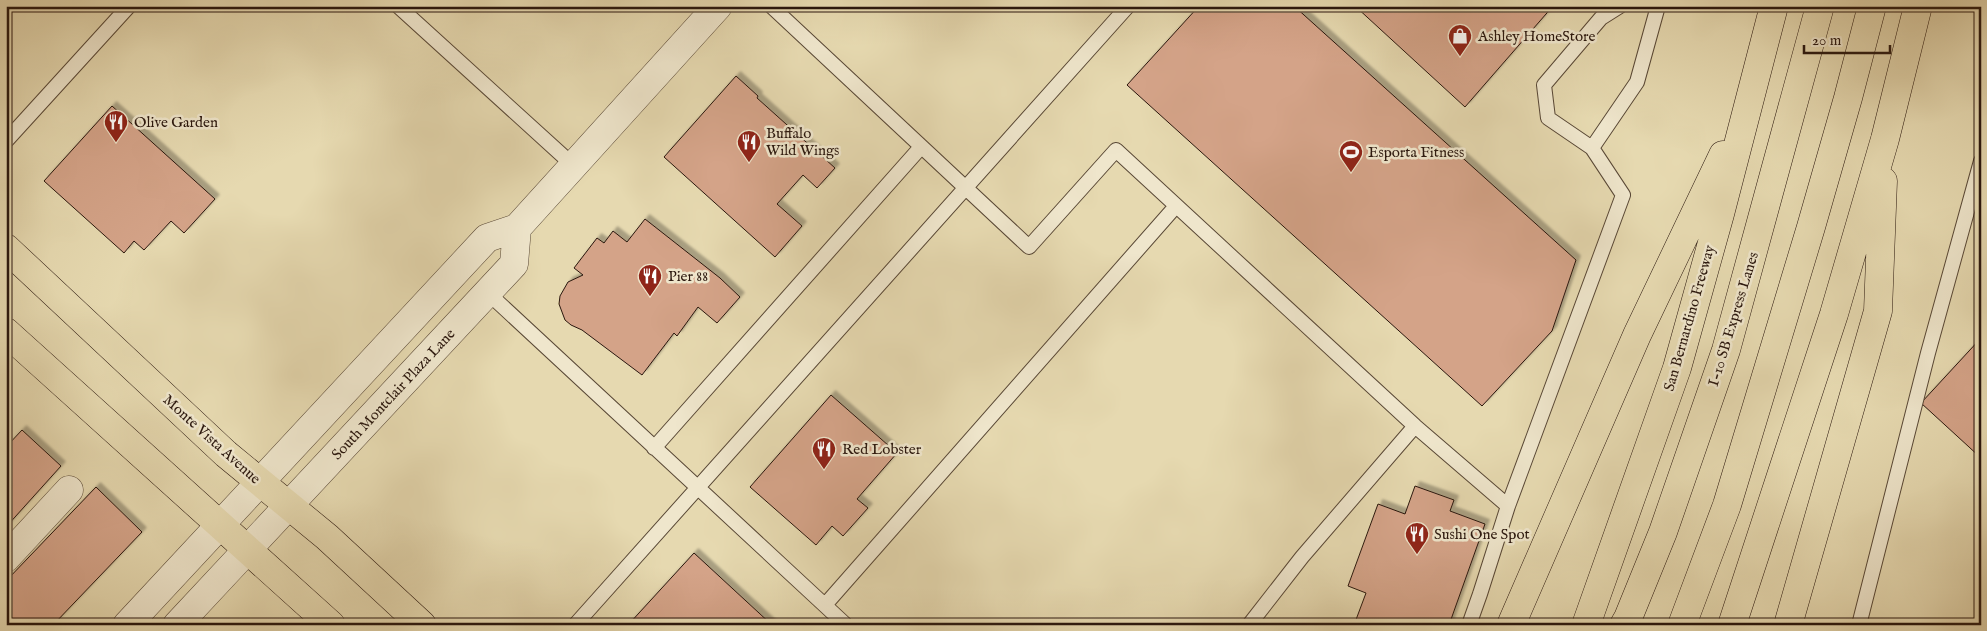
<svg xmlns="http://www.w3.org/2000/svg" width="1987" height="631" font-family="'IM FELL English',serif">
  <defs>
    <filter id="shadow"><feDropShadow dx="4.5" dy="-4.5" stdDeviation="1" flood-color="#0004"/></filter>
  </defs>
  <rect width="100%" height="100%" fill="#e6d9b0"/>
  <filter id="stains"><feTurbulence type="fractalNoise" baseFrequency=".004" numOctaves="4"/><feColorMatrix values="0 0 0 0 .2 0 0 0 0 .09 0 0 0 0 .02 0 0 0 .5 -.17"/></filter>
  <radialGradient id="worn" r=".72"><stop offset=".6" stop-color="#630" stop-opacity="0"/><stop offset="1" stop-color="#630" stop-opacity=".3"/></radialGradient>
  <!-- building -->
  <path fill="#d4a388" stroke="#2a170e" filter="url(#shadow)" d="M 1199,6 L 1294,6 L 1576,260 L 1552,331 L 1482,406 L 1127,85 Z
    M 1355,6 L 1553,6 L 1465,107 Z
    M 736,76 L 758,96 L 757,98 L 835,168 L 817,188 L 803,175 L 777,204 L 802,226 L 775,257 L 664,157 Z
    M 112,106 L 215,199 L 184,233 L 171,221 L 144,250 L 134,241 L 124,253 L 44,181 Z
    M 645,219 L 720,278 L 740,297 L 717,323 L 698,307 L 677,336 L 674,333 L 642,375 L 582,330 L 571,325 L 565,320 L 559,304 L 560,296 L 568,282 L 583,275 L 574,268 L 597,238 L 604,243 L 613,231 L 627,242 Z
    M 1981,338 L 1981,458 L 1921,403 Z
    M 831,395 L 897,453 L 857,499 L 868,508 L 843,536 L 832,526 L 816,545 L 750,487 Z
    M 22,430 L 61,466 L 6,527 L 6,447 Z
    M 1415,486 L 1454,500 L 1450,511 L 1485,524 L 1449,625 L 1354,625 L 1366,593 L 1348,586 L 1378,504 L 1405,514 Z
    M 96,487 L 142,532 L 53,625 L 6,625 L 6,581 Z
    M 694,553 L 772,625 L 628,625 Z"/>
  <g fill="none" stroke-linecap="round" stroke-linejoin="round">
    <!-- service casing -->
    <g stroke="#594836" stroke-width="16">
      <path id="service" d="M 398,6 L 574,166
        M 771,6 L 1029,247 L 1116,150 L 1415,426 L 1508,506 L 1623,195 L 1592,148 L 1637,82 L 1658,6
        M 6,141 L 129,6
        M 1592,148 L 1548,118 L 1544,85 L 1601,18 L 1620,6
        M 487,292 L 846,625
        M 654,448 L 921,147
        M 825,605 L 1176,206
        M 575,625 L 1128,6
        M 1249,625 L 1302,557 L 1415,426
        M 1469,625 L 1480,594 L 1508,506
        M 1859,625 L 1928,353 L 1981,161"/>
    </g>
    <!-- minor casing -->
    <g stroke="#594836" stroke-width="29">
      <path id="minor" d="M 6,558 L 69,490
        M 127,625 L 487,238 L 517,228 L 718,6
        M 177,625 L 514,264 L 517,228"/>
    </g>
    <!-- primary casing -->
    <g stroke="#2a170e" stroke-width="29">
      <path id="primary" d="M 6,248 L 226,454 L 327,537 L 422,625
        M 6,332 L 331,625"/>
    </g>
    <!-- motorway casing -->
    <g stroke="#2a170e" stroke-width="29">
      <path id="motorway" d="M 1511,625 L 1637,335 L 1723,155
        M 1586,625 L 1677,368 L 1720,214 L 1774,6
        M 1624,625 L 1628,618 L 1663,532 L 1726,350 L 1820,6
        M 1682,625 L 1727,505 L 1811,227 L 1848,98 L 1872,6
        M 1732,625 L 1834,314 L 1885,139 L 1918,6
        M 1788,625 L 1878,311 L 1883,181"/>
    </g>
    <!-- service -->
    <use href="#service" stroke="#efe6cc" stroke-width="14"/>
    <!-- minor -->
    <use href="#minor" stroke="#efe6cc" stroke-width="28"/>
    <!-- primary -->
    <use href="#primary" stroke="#e6d9b0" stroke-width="28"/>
    <!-- motorway -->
    <use href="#motorway" stroke="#e6d9b0" stroke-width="28"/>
  </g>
  <!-- icons -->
  <defs>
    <g id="shop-pin" transform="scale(1.25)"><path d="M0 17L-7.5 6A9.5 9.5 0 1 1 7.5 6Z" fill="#8f2418" stroke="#efe6cc"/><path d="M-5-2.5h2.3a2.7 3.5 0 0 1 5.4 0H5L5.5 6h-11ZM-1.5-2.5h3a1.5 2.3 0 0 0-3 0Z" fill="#fff"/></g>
    <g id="restaurant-pin" transform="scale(1.25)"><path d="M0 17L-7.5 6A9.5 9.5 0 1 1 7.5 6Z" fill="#8f2418" stroke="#efe6cc"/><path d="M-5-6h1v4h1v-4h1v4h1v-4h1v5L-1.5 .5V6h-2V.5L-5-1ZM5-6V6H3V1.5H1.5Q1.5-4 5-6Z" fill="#fff"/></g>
    <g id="stadium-pin" transform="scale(1.25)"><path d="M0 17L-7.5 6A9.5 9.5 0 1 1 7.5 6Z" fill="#8f2418" stroke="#efe6cc"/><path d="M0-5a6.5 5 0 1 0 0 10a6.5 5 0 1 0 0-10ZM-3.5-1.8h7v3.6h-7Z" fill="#fff"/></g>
  </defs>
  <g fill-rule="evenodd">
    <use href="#shop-pin" x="1460" y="36"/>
    <use href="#restaurant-pin" x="116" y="122"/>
    <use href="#restaurant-pin" x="749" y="142"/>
    <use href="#stadium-pin" x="1351" y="152"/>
    <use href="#restaurant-pin" x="650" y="276"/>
    <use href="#restaurant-pin" x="824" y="449"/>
    <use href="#restaurant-pin" x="1417" y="534"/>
  </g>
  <g text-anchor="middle" stroke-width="5" stroke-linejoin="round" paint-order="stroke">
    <!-- poi labels -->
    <g font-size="15" fill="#2a170e" stroke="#efe6cc" text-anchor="start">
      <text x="1478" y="41">Ashley HomeStore</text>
      <text x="134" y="127">Olive Garden</text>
      <text x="766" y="138">Buffalo<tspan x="766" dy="17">Wild Wings</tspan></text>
      <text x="1368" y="157">Esporta Fitness</text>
      <text x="668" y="281">Pier 88</text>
      <text x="842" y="454">Red Lobster</text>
      <text x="1434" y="539">Sushi One Spot</text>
    </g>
    <!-- street labels -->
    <g font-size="15" fill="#2a170e" stroke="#efe6cc">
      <text transform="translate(1689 318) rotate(-74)" y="5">San Bernardino Freeway</text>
      <text transform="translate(1733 319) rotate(-73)" y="5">I-10 SB Express Lanes</text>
      <text transform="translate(393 394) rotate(-47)" y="5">South Montclair Plaza Lane</text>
      <text transform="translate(212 439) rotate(42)" y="5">Monte Vista Avenue</text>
    </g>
  </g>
  <!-- margin -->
  <rect width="1987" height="631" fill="none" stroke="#e6d9b0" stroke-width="25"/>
  <rect x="8" y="8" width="1972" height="616" fill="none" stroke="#2a170e" stroke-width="2.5"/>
  <rect x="12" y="12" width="1962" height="606" fill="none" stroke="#2a170e"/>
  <!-- scale -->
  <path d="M1804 45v8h86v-8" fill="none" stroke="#2a170e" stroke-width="2.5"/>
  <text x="1812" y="45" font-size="15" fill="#2a170e" stroke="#efe6cc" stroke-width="4" paint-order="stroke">20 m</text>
  <rect width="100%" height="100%" filter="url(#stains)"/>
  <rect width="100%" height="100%" fill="url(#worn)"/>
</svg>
